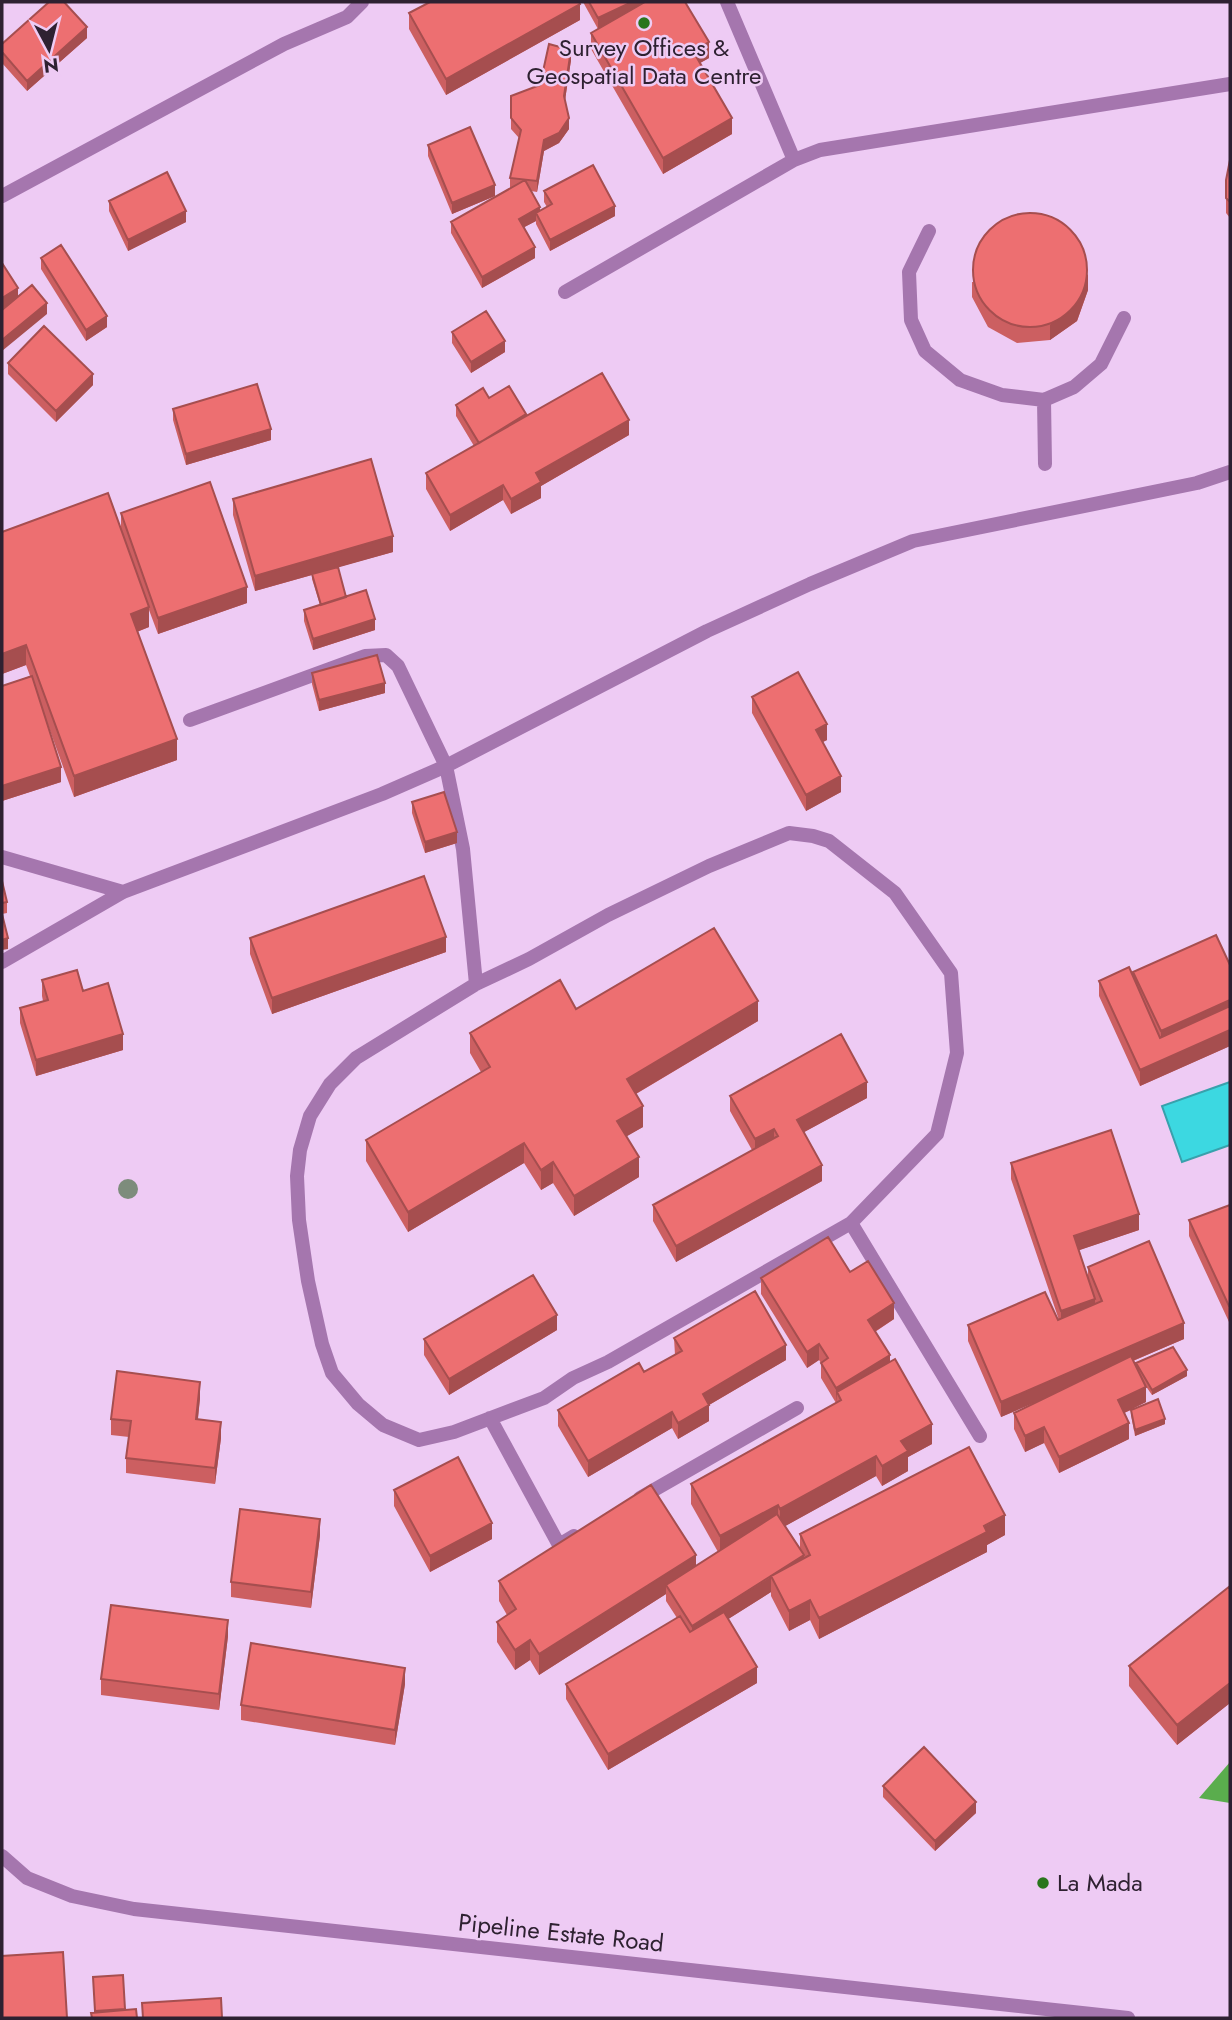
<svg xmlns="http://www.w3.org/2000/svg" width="1232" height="2020" font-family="Jost,sans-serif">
  <rect width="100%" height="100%" fill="#eecbf4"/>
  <!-- forest -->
  <path fill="#5aad4d" d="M 1230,1762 L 1230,1803 L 1199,1798 Z"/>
  <!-- water -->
  <path fill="#3cd8e1" stroke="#38a1ac" stroke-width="2" d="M 1230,1082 L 1230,1145 L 1182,1162 L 1162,1106 Z"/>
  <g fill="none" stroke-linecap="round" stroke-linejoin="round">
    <!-- service -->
    <path stroke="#a576ae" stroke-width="14" d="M 929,231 L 909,272 L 911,320 L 925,351 L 960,380 L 1002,395 L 1044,400 L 1074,387 L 1101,364 L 1124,318
      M 1044,400 L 1045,464
      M 190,720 L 365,656 L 386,655 L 398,666 L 446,766 L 463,849 L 476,984
      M 789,833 L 813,836 L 829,841 L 895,893 L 951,973 L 957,1053 L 937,1134 L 851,1223 L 608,1362 L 573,1378 L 544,1398 L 454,1432 L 419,1440 L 383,1425 L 358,1404 L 332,1373 L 322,1344 L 308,1281 L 299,1220 L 297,1176 L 300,1150 L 310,1116 L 330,1084 L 356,1058 L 476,984 L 529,959 L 608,915 L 709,866 Z
      M 2,857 L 123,892
      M 2,962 L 123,892 L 382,794 L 446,766 L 707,631 L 810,584 L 913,541 L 1197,483 L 1230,472
      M 851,1223 L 980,1436
      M 490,1418 L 559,1545 L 574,1536
      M 640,1498 L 797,1408"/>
    <!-- minor -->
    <path stroke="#a576ae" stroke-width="14" d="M 727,2 L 794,160
      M 2,196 L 284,44 L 347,17 L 362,2
      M 565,292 L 794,160 L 820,150 L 1230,84
      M 2,1856 L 27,1878 L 72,1896 L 134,1909 L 1128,2018"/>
  </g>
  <!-- trees -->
  <circle fill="#7d8c7c" cx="128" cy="1189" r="10"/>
  <!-- wall -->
  <path fill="#cc5f61" d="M 583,2 L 685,2 L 709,58 L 700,63 L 732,134 L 663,174 L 591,49 L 591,33 L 598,29 Z
    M 409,13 L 580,20 L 446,95 L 409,29 Z
    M 87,38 L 27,91 L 2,63 L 2,44 Z
    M 571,60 L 565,100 L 569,129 L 559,143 L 544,151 L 537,192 L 531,191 L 540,211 L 547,207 L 544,202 L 544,191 L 615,216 L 550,251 L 536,224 L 536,221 L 524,227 L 535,258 L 482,288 L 451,233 L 451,222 L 510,188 L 510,178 L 519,138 L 511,129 L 511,96 L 540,85 Z
    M 428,145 L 495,196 L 452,214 L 428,156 Z
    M 1230,160 L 1230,218 L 1226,213 L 1226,180 Z
    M 109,201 L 186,222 L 128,251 L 109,211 Z
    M 41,258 L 107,327 L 86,341 L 41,269 Z
    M 972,282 L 1088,290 L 1077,321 L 1050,340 L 1017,343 L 988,327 L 972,297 Z
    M 452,332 L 505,352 L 471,373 L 452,343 Z
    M 8,363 L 93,385 L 56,422 L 8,374 Z
    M 489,398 L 526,416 L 629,435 L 541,486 L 541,498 L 511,514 L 503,500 L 450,531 L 426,489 L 426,473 L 474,446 L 456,416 L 456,405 Z
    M 173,409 L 271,440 L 186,465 L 173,420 Z
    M 233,499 L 393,552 L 338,567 L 346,597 L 375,630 L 313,650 L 304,621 L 304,610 L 320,605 L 312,579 L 312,575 L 255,591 L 233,515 Z
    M 121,513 L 247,603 L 158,634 L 149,610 L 149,627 L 137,632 L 177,760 L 74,797 L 44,714 L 61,782 L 2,801 L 2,686 L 30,676 L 26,665 L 2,674 L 121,528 Z
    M 312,673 L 385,693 L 319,711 L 312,684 Z
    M 752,697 L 827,740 L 823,742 L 841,792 L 806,811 L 752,713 Z
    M 412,802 L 457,843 L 425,853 L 412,813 Z
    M 2,881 L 7,902 L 7,913 L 2,914 Z
    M 250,938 L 446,952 L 272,1014 L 250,954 Z
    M 1230,965 L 1230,1046 L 1140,1086 L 1099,996 L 1099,981 L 1133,977 L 1133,972 Z
    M 42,980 L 123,1050 L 36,1076 L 20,1023 L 20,1008 L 43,1001 L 42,996 Z
    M 576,1009 L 758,1021 L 636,1094 L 643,1127 L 626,1136 L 639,1177 L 574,1216 L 553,1183 L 541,1190 L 524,1163 L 408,1232 L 366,1161 L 366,1140 L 481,1072 L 470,1053 L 470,1033 Z
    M 730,1096 L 867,1098 L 804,1132 L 822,1181 L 676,1262 L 653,1221 L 653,1205 L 752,1150 L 730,1111 Z
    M 1011,1163 L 1139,1230 L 1079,1250 L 1088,1279 L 1088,1267 L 1184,1339 L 1133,1361 L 1136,1366 L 1136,1363 L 1187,1376 L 1152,1395 L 1145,1385 L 1146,1402 L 1134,1408 L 1165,1424 L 1135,1436 L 1131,1415 L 1131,1410 L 1124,1413 L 1129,1439 L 1059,1473 L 1044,1443 L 1025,1452 L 1014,1429 L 1014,1413 L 1038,1401 L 1001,1417 L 968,1341 L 968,1325 L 1059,1320 L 1011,1179 Z
    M 1230,1205 L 1230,1321 L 1229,1322 L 1189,1236 L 1189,1220 Z
    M 850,1272 L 894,1319 L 875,1332 L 932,1444 L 908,1457 L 908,1471 L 882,1486 L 876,1476 L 785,1526 L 800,1548 L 800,1534 L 1005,1535 L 987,1545 L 987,1552 L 819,1639 L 810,1620 L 789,1631 L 771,1596 L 771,1592 L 728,1619 L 757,1683 L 608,1770 L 566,1699 L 566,1684 L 677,1618 L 666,1601 L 666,1594 L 539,1675 L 530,1660 L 515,1670 L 497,1642 L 497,1622 L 507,1615 L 499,1601 L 499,1581 L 696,1566 L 718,1552 L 691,1504 L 691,1484 L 836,1403 L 821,1378 L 821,1363 L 819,1360 L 807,1368 L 761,1294 L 761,1278 Z
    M 557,1330 L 449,1395 L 424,1355 L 424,1339 Z
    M 674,1338 L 786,1360 L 709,1405 L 709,1421 L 678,1439 L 672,1428 L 588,1477 L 558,1426 L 558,1410 L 644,1372 L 675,1355 Z
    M 200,1398 L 198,1419 L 221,1438 L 215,1484 L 126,1473 L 126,1458 L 129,1437 L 111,1435 L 111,1419 Z
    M 394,1490 L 492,1539 L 430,1572 L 394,1506 Z
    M 320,1535 L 311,1608 L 231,1597 L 231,1582 Z
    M 1230,1586 L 1230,1703 L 1177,1745 L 1129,1686 L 1129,1666 Z
    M 228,1636 L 219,1710 L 101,1695 L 101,1679 Z
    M 405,1684 L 395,1745 L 241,1720 L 241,1705 Z
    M 883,1786 L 976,1813 L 935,1851 L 883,1797 Z
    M 123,1975 L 125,2010 L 95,2013 L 93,1977 Z"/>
  <!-- shaded-wall -->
  <path fill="#a64e4f" d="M 632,2 L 653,2 L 598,29 L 598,18 Z
    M 580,4 L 580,20 L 446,95 L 446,79 Z
    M 87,27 L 87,38 L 27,91 L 27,81 Z
    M 709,42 L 709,58 L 693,67 L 693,51 Z
    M 571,50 L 571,60 L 564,107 L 564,96 Z
    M 569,118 L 569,129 L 559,143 L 544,151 L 537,192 L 537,181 L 544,140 Z
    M 732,118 L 732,134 L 663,174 L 663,158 Z
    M 495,185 L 495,196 L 452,214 L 452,203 Z
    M 615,206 L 615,216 L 550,251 L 550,240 Z
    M 540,207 L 540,218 L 536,213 L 536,221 L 519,230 L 519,219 Z
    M 186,211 L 186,222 L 128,251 L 128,240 Z
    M 535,247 L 535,258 L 482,288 L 482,277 Z
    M 1088,274 L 1088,290 L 1077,321 L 1050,340 L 1050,325 Z
    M 18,288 L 18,299 L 2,309 L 2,298 Z
    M 47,303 L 47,314 L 2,351 L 2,340 Z
    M 107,316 L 107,327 L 86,341 L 86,330 Z
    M 505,341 L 505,352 L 471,373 L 471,362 Z
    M 93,374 L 93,385 L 56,422 L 56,411 Z
    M 629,420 L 629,435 L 541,486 L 541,498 L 511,514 L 511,499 L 536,473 Z
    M 271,429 L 271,440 L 186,465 L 186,454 Z
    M 503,485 L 503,500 L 450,531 L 450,515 Z
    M 393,536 L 393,552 L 255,591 L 255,576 Z
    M 247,587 L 247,603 L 158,634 L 158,618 Z
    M 149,607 L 149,627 L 131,634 L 131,614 Z
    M 375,619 L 375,630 L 313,650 L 313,639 Z
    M 26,645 L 26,665 L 2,674 L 2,654 Z
    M 385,683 L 385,693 L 319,711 L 319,700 Z
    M 827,724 L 827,740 L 816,745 L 816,730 Z
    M 177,739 L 177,760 L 74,797 L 74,776 Z
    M 61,767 L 61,782 L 2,801 L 2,786 Z
    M 841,776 L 841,792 L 806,811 L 806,795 Z
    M 457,832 L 457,843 L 425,853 L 425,842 Z
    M 446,937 L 446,952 L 272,1014 L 272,998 Z
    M 8,938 L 8,949 L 2,950 L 2,940 Z
    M 1230,1000 L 1230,1016 L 1161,1047 L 1161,1031 Z
    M 758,1001 L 758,1021 L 627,1099 L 627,1079 Z
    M 1230,1030 L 1230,1046 L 1140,1086 L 1140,1070 Z
    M 123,1034 L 123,1050 L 36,1076 L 36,1060 Z
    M 867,1082 L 867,1098 L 797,1136 L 797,1120 Z
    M 643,1106 L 643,1127 L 617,1142 L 617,1121 Z
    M 774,1129 L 774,1145 L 755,1155 L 755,1139 Z
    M 524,1143 L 524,1163 L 408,1232 L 408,1212 Z
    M 639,1157 L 639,1177 L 574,1216 L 574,1196 Z
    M 553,1162 L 553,1183 L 541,1190 L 541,1170 Z
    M 822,1165 L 822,1181 L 676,1262 L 676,1246 Z
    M 1139,1214 L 1139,1230 L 1074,1252 L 1074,1236 Z
    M 1095,1299 L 1095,1315 L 1061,1327 L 1061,1311 Z
    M 894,1303 L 894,1319 L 868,1336 L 868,1320 Z
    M 557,1315 L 557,1330 L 449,1395 L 449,1379 Z
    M 1184,1323 L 1184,1339 L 1001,1417 L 1001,1402 Z
    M 819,1344 L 819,1360 L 807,1368 L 807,1352 Z
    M 786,1345 L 786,1360 L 709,1405 L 709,1421 L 678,1439 L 678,1423 L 703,1394 Z
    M 890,1355 L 890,1370 L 837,1392 L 836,1404 L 836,1388 Z
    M 1187,1370 L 1187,1376 L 1152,1395 L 1152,1390 Z
    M 200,1382 L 200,1398 L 196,1435 L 196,1419 Z
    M 1146,1387 L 1146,1402 L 1118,1416 L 1118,1400 Z
    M 672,1412 L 672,1428 L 588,1477 L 588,1461 Z
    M 1165,1419 L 1165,1424 L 1135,1436 L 1135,1430 Z
    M 221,1422 L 221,1438 L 215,1484 L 215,1468 Z
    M 1129,1423 L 1129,1439 L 1059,1473 L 1059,1457 Z
    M 932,1424 L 932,1444 L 908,1457 L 908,1471 L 882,1486 L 882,1466 L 901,1441 Z
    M 1044,1427 L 1044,1443 L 1025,1452 L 1025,1436 Z
    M 876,1456 L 876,1476 L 780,1529 L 780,1509 Z
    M 778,1505 L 778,1525 L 720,1557 L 720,1536 Z
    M 1005,1515 L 1005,1535 L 987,1545 L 987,1552 L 819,1639 L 819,1618 Z
    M 320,1519 L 320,1535 L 311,1608 L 311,1592 Z
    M 492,1523 L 492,1539 L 430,1572 L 430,1556 Z
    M 696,1555 L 696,1575 L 666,1585 L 666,1594 L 539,1675 L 539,1654 Z
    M 804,1555 L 804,1571 L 771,1576 Z
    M 771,1577 L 771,1592 L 692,1642 L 692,1626 Z
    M 810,1600 L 810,1620 L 789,1631 L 789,1611 Z
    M 228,1620 L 228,1636 L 219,1710 L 219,1694 Z
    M 530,1640 L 530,1660 L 515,1670 L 515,1650 Z
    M 757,1667 L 757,1683 L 608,1770 L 608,1754 Z
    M 405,1668 L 405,1684 L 395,1745 L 395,1730 Z
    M 1230,1683 L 1230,1703 L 1177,1745 L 1177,1725 Z
    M 976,1802 L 976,1813 L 935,1851 L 935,1841 Z"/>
  <!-- building -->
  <path fill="#ed6f71" stroke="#a64e4f" stroke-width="2" d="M 49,2 L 64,2 L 87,27 L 27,81 L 2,52 L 2,44 Z
    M 430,2 L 579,2 L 580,4 L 446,79 L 409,13 Z
    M 589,2 L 632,2 L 598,18 Z
    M 645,2 L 685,2 L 709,42 L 693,51 L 732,118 L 663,158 L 591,33 Z
    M 549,44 L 571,50 L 564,96 L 569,118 L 559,133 L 544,140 L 537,181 L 510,178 L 521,130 L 511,118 L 511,96 L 540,85 Z
    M 470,127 L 495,185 L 452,203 L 428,145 Z
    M 1230,160 L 1230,202 L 1226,198 L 1226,180 Z
    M 593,165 L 615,206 L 550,240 L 536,213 L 552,204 L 544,191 Z
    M 167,172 L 186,211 L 128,240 L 109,201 Z
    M 525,180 L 540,207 L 519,219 L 535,247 L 482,277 L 451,222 Z
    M973 270a57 57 0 1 1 114 0a57 57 0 1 1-114 0Z
    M 61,245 L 107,316 L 86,330 L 41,258 Z
    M 2,263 L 18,288 L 2,298 Z
    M 32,285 L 47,303 L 2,340 L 2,310 Z
    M 486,311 L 505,341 L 471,362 L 452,332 Z
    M 44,326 L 93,374 L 56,411 L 8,363 Z
    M 602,373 L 629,420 L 536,473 L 541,482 L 511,499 L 503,485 L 450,515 L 426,473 Z
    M 257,384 L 271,429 L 186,454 L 173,409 Z
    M 509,386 L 526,414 L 479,443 L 456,405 L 483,388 L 489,398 Z
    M 371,459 L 393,536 L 255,576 L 233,499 Z
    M 210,482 L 247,587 L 158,618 L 121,513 Z
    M 108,493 L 149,607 L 131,614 L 177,739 L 74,776 L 26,645 L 2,654 L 2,532 Z
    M 338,567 L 346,597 L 321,605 L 312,574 Z
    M 366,590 L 375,619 L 313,639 L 304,610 Z
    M 377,655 L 385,683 L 319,700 L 312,673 Z
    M 798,672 L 827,724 L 816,730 L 841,776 L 806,795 L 752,697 Z
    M 32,676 L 61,767 L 2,786 L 2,686 Z
    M 444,792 L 457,832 L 425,842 L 412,802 Z
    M 424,876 L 446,937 L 272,998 L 250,938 Z
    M 2,881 L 7,902 L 2,903 Z
    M 2,914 L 8,938 L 2,940 Z
    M 714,928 L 758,1001 L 627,1079 L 643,1106 L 617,1121 L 639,1157 L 574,1196 L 553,1162 L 541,1170 L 524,1143 L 408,1212 L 366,1140 L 490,1067 L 470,1033 L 560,980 L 576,1009 Z
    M 1216,935 L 1230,965 L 1230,1000 L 1161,1031 L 1133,972 Z
    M 1129,967 L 1160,1038 L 1230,1006 L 1230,1030 L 1140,1070 L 1099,981 Z
    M 77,970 L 83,991 L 108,983 L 123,1034 L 36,1060 L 20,1008 L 48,1000 L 42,980 Z
    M 841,1034 L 867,1082 L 797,1120 L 822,1165 L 676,1246 L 653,1205 L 778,1136 L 774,1129 L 755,1139 L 730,1096 Z
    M 1111,1130 L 1139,1214 L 1074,1236 L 1095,1299 L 1061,1311 L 1011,1163 Z
    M 1230,1205 L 1230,1306 L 1229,1306 L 1189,1220 Z
    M 828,1237 L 850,1272 L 868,1261 L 894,1303 L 868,1320 L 890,1355 L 836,1388 L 821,1363 L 828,1358 L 819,1344 L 807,1352 L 761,1278 Z
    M 1149,1241 L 1184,1323 L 1001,1402 L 968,1325 L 1045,1292 L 1058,1320 L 1102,1301 L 1088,1267 Z
    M 533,1275 L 557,1315 L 449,1379 L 424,1339 Z
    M 755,1291 L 786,1345 L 703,1394 L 709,1405 L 678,1423 L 672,1412 L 588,1461 L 558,1410 L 639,1363 L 644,1372 L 682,1351 L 674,1338 Z
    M 1173,1347 L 1187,1370 L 1152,1390 L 1136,1363 Z
    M 1131,1356 L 1146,1387 L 1118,1400 L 1129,1423 L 1059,1457 L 1044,1427 L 1025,1436 L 1014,1413 Z
    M 895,1359 L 932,1424 L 901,1441 L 908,1451 L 882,1466 L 876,1456 L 780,1509 L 778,1505 L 720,1536 L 691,1484 L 841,1400 L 837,1392 Z
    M 117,1371 L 200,1382 L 196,1419 L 221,1422 L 215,1468 L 126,1458 L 131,1421 L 111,1419 Z
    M 1158,1399 L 1165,1419 L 1135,1430 L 1131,1410 Z
    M 969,1447 L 1005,1515 L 984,1526 L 987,1532 L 819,1618 L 810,1600 L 789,1611 L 771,1576 L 810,1555 L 800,1534 Z
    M 458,1457 L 492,1523 L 430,1556 L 394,1490 Z
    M 651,1485 L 696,1555 L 539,1654 L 530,1640 L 515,1650 L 497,1622 L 516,1609 L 499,1581 Z
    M 240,1509 L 320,1519 L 311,1592 L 231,1582 Z
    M 777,1514 L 804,1555 L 692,1626 L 666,1585 Z
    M 1230,1586 L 1230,1683 L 1177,1725 L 1129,1666 Z
    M 111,1605 L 228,1620 L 219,1694 L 101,1679 Z
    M 724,1612 L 757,1667 L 608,1754 L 566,1684 L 680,1616 L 690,1632 Z
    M 251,1643 L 405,1668 L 395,1730 L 241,1705 Z
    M 924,1747 L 976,1802 L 935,1841 L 883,1786 Z
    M 63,1952 L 67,2018 L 2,2018 L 2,1956 Z
    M 123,1975 L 125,2009 L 95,2011 L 93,1977 Z
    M 221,1998 L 222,2018 L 143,2018 L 142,2003 Z
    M 136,2009 L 137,2018 L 92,2018 L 91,2013 Z"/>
  <!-- markers -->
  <g fill="#29751c" stroke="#eecbf4" stroke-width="2.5">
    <circle cx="644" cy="23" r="7"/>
    <circle cx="1043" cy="1883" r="7"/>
  </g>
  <g text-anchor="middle" stroke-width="5" stroke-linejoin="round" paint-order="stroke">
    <!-- poi labels -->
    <g font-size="24" fill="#2e2131" stroke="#eecbf4">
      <text x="644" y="56">Survey Offices &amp;<tspan x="644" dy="28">Geospatial Data Centre</tspan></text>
      <text x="1057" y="1891" text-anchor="start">La Mada</text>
    </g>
    <!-- street labels -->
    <g font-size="24" fill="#2e2131" stroke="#eecbf4">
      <text transform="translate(561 1933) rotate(6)" y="8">Pipeline Estate Road</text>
    </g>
  </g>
  <!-- border -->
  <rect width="1232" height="2020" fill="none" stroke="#2e2131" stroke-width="7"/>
  <!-- north arrow -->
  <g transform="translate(49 49) rotate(173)" stroke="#eecbf4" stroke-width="5" paint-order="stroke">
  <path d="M0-5L12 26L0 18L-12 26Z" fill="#2e2131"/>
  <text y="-10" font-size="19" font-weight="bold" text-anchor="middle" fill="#2e2131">N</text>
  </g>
</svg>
